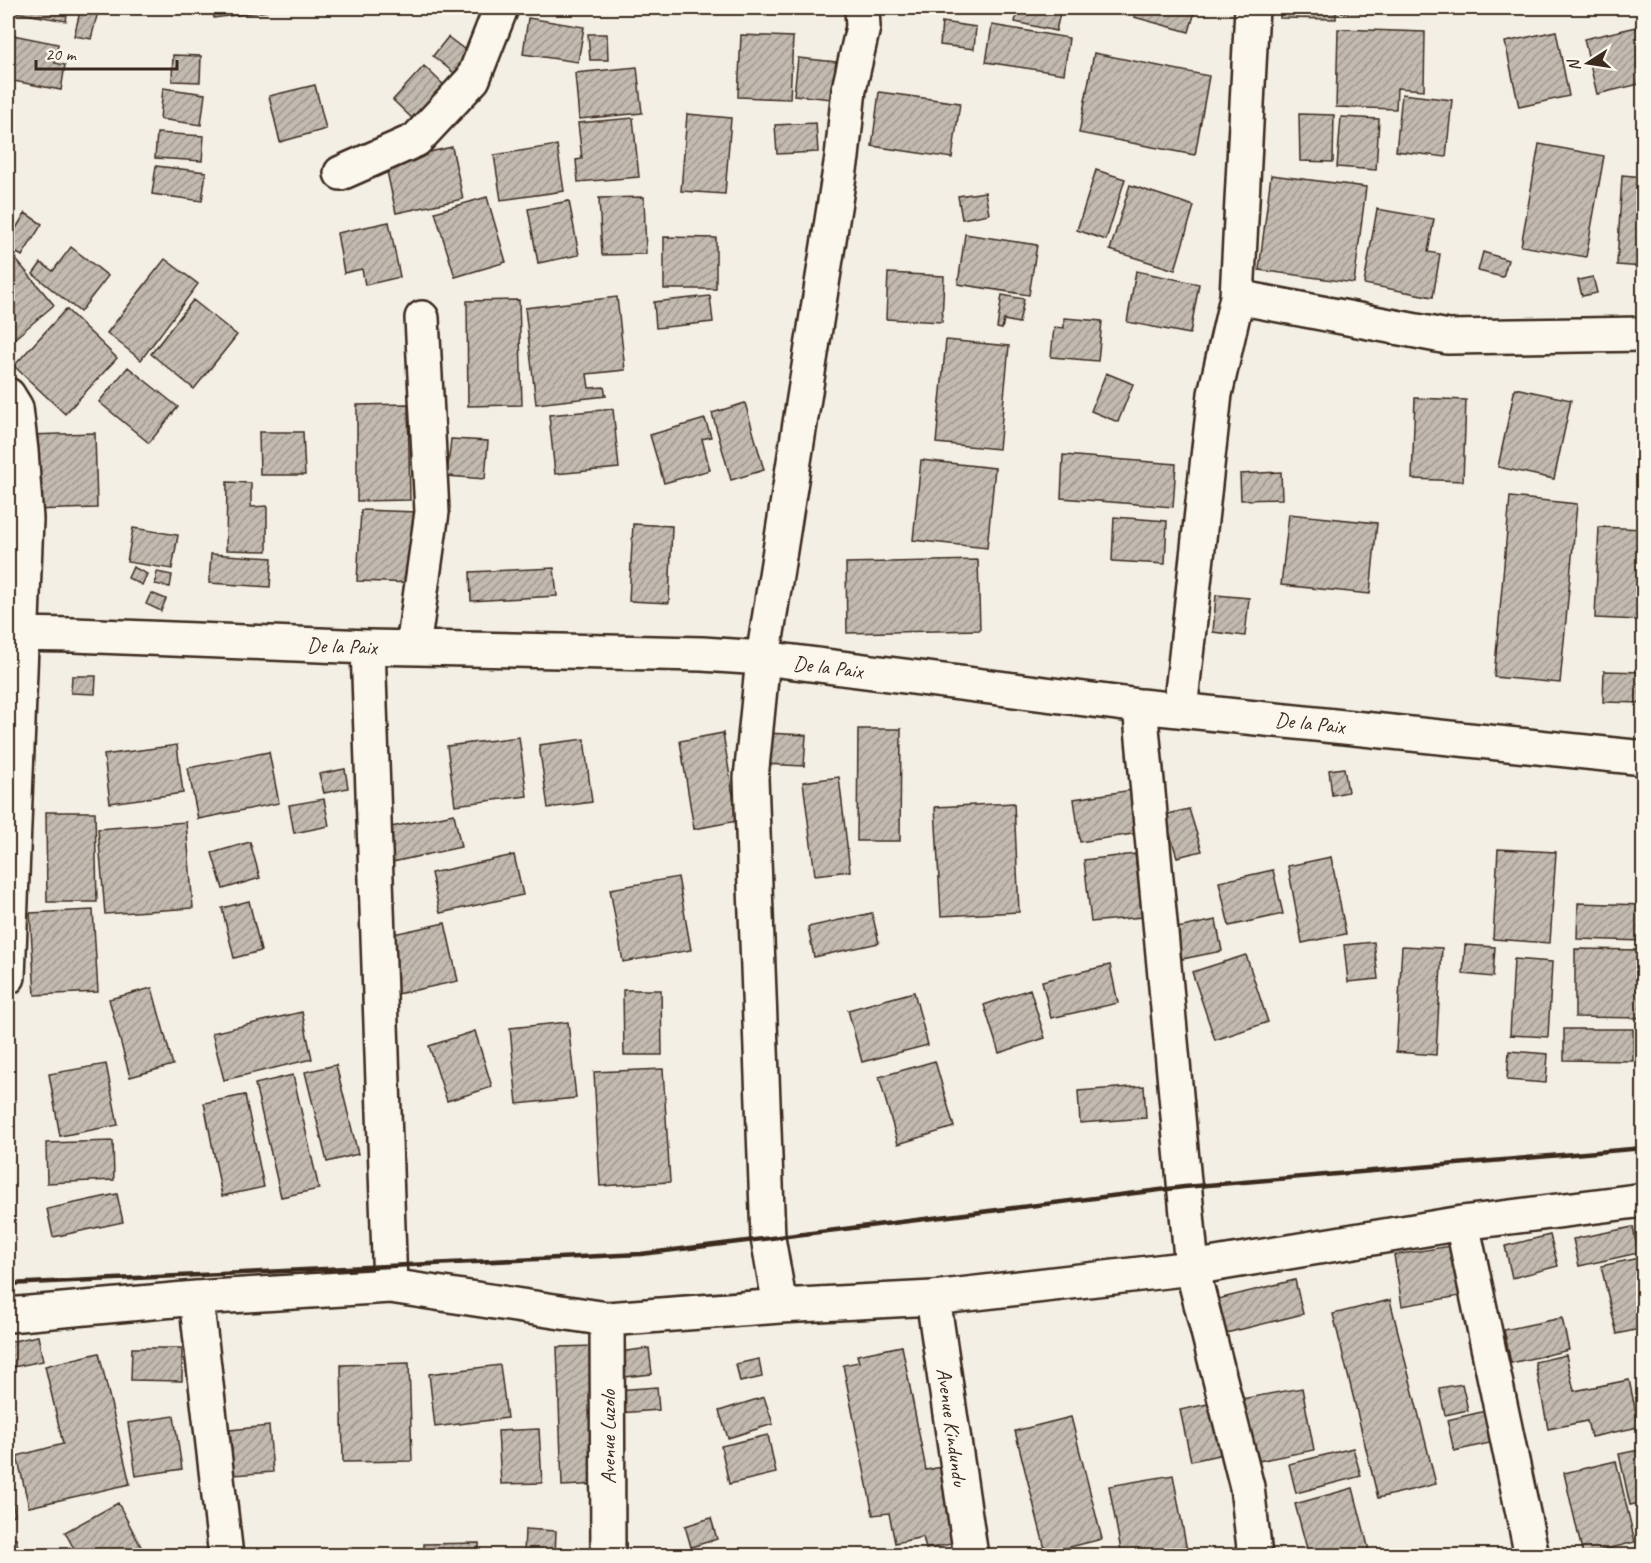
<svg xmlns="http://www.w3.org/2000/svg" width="1651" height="1563" font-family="Caveat,sans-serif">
  <defs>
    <pattern id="building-hatch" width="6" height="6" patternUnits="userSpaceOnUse" patternTransform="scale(1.5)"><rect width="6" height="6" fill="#c3bbb0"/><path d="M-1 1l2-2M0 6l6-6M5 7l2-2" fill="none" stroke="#a0988f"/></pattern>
  </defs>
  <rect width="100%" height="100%" fill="#f3efe4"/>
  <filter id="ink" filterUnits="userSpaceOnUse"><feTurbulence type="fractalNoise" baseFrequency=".0167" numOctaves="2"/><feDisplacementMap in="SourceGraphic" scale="12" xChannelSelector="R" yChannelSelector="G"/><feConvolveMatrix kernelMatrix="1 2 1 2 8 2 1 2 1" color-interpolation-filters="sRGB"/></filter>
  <g filter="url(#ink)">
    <!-- building -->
    <path fill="url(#building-hatch)" stroke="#3b2a1e" stroke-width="1.5" d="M 8,8 L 68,8 L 66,21 L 8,11 Z
      M 81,8 L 99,8 L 91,39 L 74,36 Z
      M 212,8 L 267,8 L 267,11 L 214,18 Z
      M 1018,8 L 1061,8 L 1056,31 L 1015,22 Z
      M 1137,8 L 1196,8 L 1189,32 L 1134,17 Z
      M 1280,8 L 1336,8 L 1336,19 L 1280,18 Z
      M 1338,8 L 1435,8 L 1435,14 L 1338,12 Z
      M 528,18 L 584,27 L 578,62 L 523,54 Z
      M 942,22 L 976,27 L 974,49 L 940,45 Z
      M 992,25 L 1069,38 L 1064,74 L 986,62 Z
      M 1637,27 L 1644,55 L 1644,83 L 1597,94 L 1584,39 Z
      M 1338,29 L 1425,32 L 1424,90 L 1397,88 L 1396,109 L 1336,107 Z
      M 1556,31 L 1569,96 L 1519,107 L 1505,42 Z
      M 8,34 L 58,44 L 55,63 L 65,65 L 61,90 L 8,80 Z
      M 588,34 L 607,34 L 608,60 L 590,60 Z
      M 741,35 L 793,37 L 790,99 L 738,97 Z
      M 448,37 L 469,53 L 454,73 L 433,56 Z
      M 1094,53 L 1209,76 L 1195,155 L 1079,133 Z
      M 173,55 L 201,56 L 200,82 L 172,81 Z
      M 798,58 L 836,62 L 832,99 L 794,95 Z
      M 424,66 L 448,89 L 417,123 L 393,100 Z
      M 637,67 L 642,113 L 579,119 L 575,73 Z
      M 315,85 L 326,129 L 280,142 L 269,96 Z
      M 163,88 L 205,94 L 201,125 L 160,119 Z
      M 879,92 L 960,103 L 952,158 L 872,146 Z
      M 1402,94 L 1452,100 L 1446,157 L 1396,151 Z
      M 687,114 L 731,118 L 725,194 L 681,191 Z
      M 1299,114 L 1334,115 L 1333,162 L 1300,161 Z
      M 1341,117 L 1379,119 L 1376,170 L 1337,167 Z
      M 633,118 L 639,177 L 578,182 L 576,160 L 582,159 L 578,123 Z
      M 816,123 L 818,152 L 777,154 L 775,125 Z
      M 157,133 L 204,136 L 202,161 L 155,158 Z
      M 1539,144 L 1604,156 L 1586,257 L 1521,246 Z
      M 557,145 L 564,191 L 501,200 L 494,155 Z
      M 452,147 L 463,199 L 396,213 L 385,162 Z
      M 156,166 L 206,172 L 202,201 L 152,194 Z
      M 1096,170 L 1125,179 L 1106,240 L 1077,230 Z
      M 1271,175 L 1366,187 L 1354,283 L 1259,270 Z
      M 1622,175 L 1644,177 L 1644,267 L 1617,265 Z
      M 1130,185 L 1194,206 L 1175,270 L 1110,250 Z
      M 985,192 L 989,214 L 962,219 L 958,196 Z
      M 487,197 L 506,262 L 455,277 L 435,212 Z
      M 644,197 L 646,254 L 602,255 L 599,198 Z
      M 569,201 L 579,255 L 538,263 L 528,209 Z
      M 1377,209 L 1434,219 L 1428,252 L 1440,254 L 1433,297 L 1364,284 Z
      M 25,213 L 42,224 L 22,256 L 8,248 L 8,242 Z
      M 389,222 L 400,277 L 365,285 L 362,269 L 344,273 L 337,233 Z
      M 965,234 L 1037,245 L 1029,295 L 958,284 Z
      M 664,237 L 716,238 L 716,289 L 664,289 Z
      M 71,247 L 108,276 L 80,312 L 33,274 L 41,263 L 53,271 Z
      M 1483,252 L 1508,260 L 1503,277 L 1478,271 Z
      M 13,256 L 54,305 L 14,339 L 8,331 L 8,260 Z
      M 165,259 L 198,284 L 141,360 L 107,333 Z
      M 1136,271 L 1199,284 L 1190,334 L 1127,322 Z
      M 888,273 L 944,276 L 942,322 L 886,319 Z
      M 1593,277 L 1597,293 L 1582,296 L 1578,280 Z
      M 1002,295 L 1024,299 L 1019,323 L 1004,320 L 1002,329 L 997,328 Z
      M 710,296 L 713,322 L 656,328 L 654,302 Z
      M 617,297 L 625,370 L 587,374 L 589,388 L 604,387 L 606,396 L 536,404 L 525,308 Z
      M 193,300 L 237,335 L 194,389 L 151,354 Z
      M 519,300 L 522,405 L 468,406 L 467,301 Z
      M 66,309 L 117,358 L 65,414 L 14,366 Z
      M 1064,318 L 1102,321 L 1098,361 L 1051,357 L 1054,327 L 1064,328 Z
      M 946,340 L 1009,346 L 999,449 L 936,443 Z
      M 128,367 L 178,407 L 149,443 L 99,402 Z
      M 1106,373 L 1133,384 L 1118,422 L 1091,411 Z
      M 1515,388 L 1571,400 L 1554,479 L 1498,467 Z
      M 1415,398 L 1466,400 L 1463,481 L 1412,479 Z
      M 745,403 L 764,470 L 731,480 L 712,413 Z
      M 408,404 L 410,500 L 357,501 L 357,405 Z
      M 613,409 L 619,468 L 555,474 L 549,415 Z
      M 705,419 L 711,437 L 702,439 L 710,470 L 664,483 L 650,435 Z
      M 259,432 L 303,432 L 305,475 L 260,475 Z
      M 95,433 L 97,508 L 31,510 L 28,435 Z
      M 451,439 L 488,441 L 485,479 L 447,476 Z
      M 1063,455 L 1176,464 L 1173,507 L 1061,498 Z
      M 921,460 L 995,468 L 987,548 L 913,540 Z
      M 1281,472 L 1282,499 L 1241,500 L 1240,474 Z
      M 227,482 L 251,483 L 251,507 L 267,506 L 267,551 L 226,550 Z
      M 1510,497 L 1577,504 L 1560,683 L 1494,677 Z
      M 361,510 L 417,512 L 414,583 L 357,581 Z
      M 1289,514 L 1377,523 L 1370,594 L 1281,585 Z
      M 1114,517 L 1167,521 L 1165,564 L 1112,561 Z
      M 633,524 L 672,526 L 669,603 L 629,601 Z
      M 1599,527 L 1644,529 L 1640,620 L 1595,618 Z
      M 133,528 L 178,535 L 172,569 L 127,562 Z
      M 211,554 L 272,558 L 270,587 L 209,583 Z
      M 978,560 L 980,630 L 847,633 L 846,563 Z
      M 133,567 L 147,574 L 142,585 L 128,578 Z
      M 554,568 L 557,596 L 471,601 L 470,572 Z
      M 157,572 L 172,575 L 170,587 L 155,584 Z
      M 151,593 L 166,599 L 161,611 L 146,604 Z
      M 1216,595 L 1249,598 L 1245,636 L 1213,632 Z
      M 1604,671 L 1644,672 L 1644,703 L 1603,702 Z
      M 72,676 L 96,676 L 95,694 L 71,693 Z
      M 858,729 L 901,729 L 900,841 L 857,841 Z
      M 723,733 L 737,821 L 694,829 L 680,741 Z
      M 766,733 L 806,735 L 804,766 L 764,764 Z
      M 519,737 L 527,796 L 455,805 L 447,746 Z
      M 584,739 L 592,802 L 548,808 L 539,745 Z
      M 177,745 L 183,793 L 110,803 L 104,755 Z
      M 269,752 L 279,803 L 198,819 L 188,768 Z
      M 1344,768 L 1348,792 L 1332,795 L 1329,770 Z
      M 345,769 L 348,788 L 324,793 L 319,774 Z
      M 839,777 L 850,871 L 815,875 L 803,782 Z
      M 1132,790 L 1139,833 L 1080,842 L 1074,799 Z
      M 324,799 L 329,826 L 294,833 L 289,805 Z
      M 1014,803 L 1019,912 L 941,916 L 935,807 Z
      M 1189,809 L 1202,851 L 1177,857 L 1164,815 Z
      M 46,812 L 95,812 L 97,902 L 47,902 Z
      M 454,814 L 461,847 L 388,863 L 381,829 Z
      M 186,822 L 193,908 L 105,914 L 98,829 Z
      M 250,842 L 260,878 L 223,889 L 212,853 Z
      M 1498,849 L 1556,852 L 1550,943 L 1493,939 Z
      M 1135,854 L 1142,917 L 1091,922 L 1084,860 Z
      M 514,855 L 523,895 L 440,913 L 431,873 Z
      M 1331,857 L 1346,934 L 1302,943 L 1288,866 Z
      M 1273,870 L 1283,914 L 1229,926 L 1219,882 Z
      M 678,877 L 691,950 L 623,962 L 610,889 Z
      M 249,901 L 261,951 L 234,958 L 222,908 Z
      M 1578,903 L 1644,905 L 1644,941 L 1577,939 Z
      M 93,910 L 98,992 L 35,995 L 30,913 Z
      M 872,913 L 879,943 L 814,957 L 808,927 Z
      M 1216,920 L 1222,951 L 1182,959 L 1177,928 Z
      M 445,923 L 458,981 L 397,994 L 384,936 Z
      M 1374,942 L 1378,979 L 1348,982 L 1344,945 Z
      M 1465,945 L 1495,947 L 1493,977 L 1463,974 Z
      M 1402,946 L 1442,948 L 1436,1055 L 1396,1052 Z
      M 1575,949 L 1644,950 L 1644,1018 L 1575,1017 Z
      M 1246,955 L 1268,1022 L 1215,1040 L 1192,972 Z
      M 1514,959 L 1552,962 L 1548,1037 L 1510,1035 Z
      M 1110,965 L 1118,1003 L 1051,1018 L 1042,981 Z
      M 152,988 L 173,1065 L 130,1077 L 109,999 Z
      M 1030,989 L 1045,1038 L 999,1053 L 984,1005 Z
      M 623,990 L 661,990 L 662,1055 L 624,1055 Z
      M 914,992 L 928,1045 L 862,1062 L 848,1010 Z
      M 302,1012 L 312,1059 L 224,1080 L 212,1033 Z
      M 568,1022 L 576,1098 L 517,1104 L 510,1028 Z
      M 1564,1029 L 1633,1029 L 1633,1061 L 1564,1060 Z
      M 475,1031 L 492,1087 L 447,1101 L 429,1046 Z
      M 1509,1051 L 1548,1054 L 1546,1083 L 1507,1080 Z
      M 935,1061 L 954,1127 L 898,1144 L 879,1077 Z
      M 106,1064 L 118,1125 L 60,1136 L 49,1074 Z
      M 336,1065 L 358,1154 L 327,1162 L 305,1072 Z
      M 663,1069 L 670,1182 L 600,1186 L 594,1072 Z
      M 293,1075 L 319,1189 L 281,1197 L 255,1084 Z
      M 1144,1086 L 1146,1118 L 1080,1123 L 1078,1091 Z
      M 245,1095 L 264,1187 L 222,1196 L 204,1103 Z
      M 113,1141 L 114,1180 L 47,1183 L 46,1143 Z
      M 117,1194 L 123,1222 L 53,1237 L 47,1209 Z
      M 1633,1227 L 1638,1253 L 1579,1266 L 1573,1239 Z
      M 1550,1235 L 1558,1266 L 1512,1278 L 1505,1246 Z
      M 1457,1245 L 1466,1295 L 1402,1306 L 1394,1255 Z
      M 1639,1258 L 1644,1276 L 1644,1328 L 1617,1334 L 1601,1266 Z
      M 1295,1280 L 1303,1314 L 1226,1333 L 1218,1299 Z
      M 1390,1300 L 1436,1484 L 1378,1498 L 1333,1314 Z
      M 1562,1318 L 1569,1350 L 1511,1363 L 1504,1330 Z
      M 38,1336 L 43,1361 L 8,1368 L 8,1342 Z
      M 597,1346 L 601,1484 L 562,1486 L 557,1347 Z
      M 902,1346 L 926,1470 L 952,1465 L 966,1541 L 926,1549 L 923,1537 L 895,1543 L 889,1513 L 873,1515 L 843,1365 L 859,1362 L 857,1355 Z
      M 132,1348 L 182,1348 L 182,1381 L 131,1380 Z
      M 649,1348 L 652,1374 L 614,1378 L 611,1353 Z
      M 99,1353 L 130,1484 L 29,1507 L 17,1456 L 63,1444 L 45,1366 Z
      M 1566,1355 L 1574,1391 L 1629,1380 L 1639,1427 L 1591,1437 L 1587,1421 L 1548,1429 L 1535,1362 Z
      M 759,1359 L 762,1377 L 740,1382 L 736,1364 Z
      M 409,1363 L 412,1461 L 343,1462 L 341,1365 Z
      M 500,1365 L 507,1418 L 435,1427 L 429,1374 Z
      M 1462,1384 L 1468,1410 L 1445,1415 L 1439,1388 Z
      M 657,1387 L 659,1410 L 619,1413 L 617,1390 Z
      M 1302,1388 L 1314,1450 L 1253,1462 L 1241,1399 Z
      M 764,1397 L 773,1424 L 728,1438 L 719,1411 Z
      M 1217,1402 L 1228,1453 L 1191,1461 L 1180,1410 Z
      M 1486,1411 L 1494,1442 L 1454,1451 L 1447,1420 Z
      M 174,1416 L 182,1469 L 136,1476 L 128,1423 Z
      M 1071,1417 L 1102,1539 L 1046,1553 L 1015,1431 Z
      M 269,1426 L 273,1472 L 234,1475 L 230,1430 Z
      M 539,1429 L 542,1483 L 501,1484 L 498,1431 Z
      M 768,1435 L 776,1473 L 729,1484 L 721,1446 Z
      M 1353,1448 L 1361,1476 L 1296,1493 L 1289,1464 Z
      M 1644,1449 L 1644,1502 L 1630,1505 L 1619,1454 Z
      M 1616,1461 L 1635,1542 L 1583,1555 L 1564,1473 Z
      M 1173,1475 L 1188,1556 L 1122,1556 L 1109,1486 Z
      M 8,1479 L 15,1515 L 8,1517 Z
      M 1353,1488 L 1369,1550 L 1350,1556 L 1309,1556 L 1295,1504 Z
      M 118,1503 L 146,1556 L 78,1556 L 65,1532 Z
      M 711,1518 L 717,1539 L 691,1547 L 685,1526 Z
      M 525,1529 L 556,1531 L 555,1556 L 524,1554 Z
      M 16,1538 L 20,1556 L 8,1556 L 8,1539 Z
      M 479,1543 L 479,1556 L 424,1556 L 424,1544 Z"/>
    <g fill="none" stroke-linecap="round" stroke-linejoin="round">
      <!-- minor casing -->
      <g stroke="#3b2a1e" stroke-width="38">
        <path id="minor" d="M 341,173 L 416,140 L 473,79 L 501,8
          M 1237,297 L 1448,337 L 1644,334
          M 8,395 L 16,408 L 21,451 L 26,519 L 8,977
          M 8,634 L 74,635 L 368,647 L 702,654 L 763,658 L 1140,706 L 1644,758
          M 368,647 L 390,1286
          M 413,648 L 432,512 L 422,318
          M 1140,706 L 1192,1268 L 1247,1487 L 1255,1556
          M 1180,710 L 1215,394 L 1237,297 L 1252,8
          M 1462,1223 L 1532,1556
          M 196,1298 L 226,1556
          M 933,1298 L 971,1556
          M 780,1306 L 768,1238 L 751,778 L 763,658 L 842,157 L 849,89 L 863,27 L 862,8
          M 8,1315 L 196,1298 L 390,1286 L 607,1319 L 780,1306 L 933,1298 L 1192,1268 L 1462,1223 L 1644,1200
          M 607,1319 L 608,1556"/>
      </g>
      <!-- minor -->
      <use href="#minor" stroke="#fbf7ec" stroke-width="33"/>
      <!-- rail -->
      <path stroke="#3b2a1e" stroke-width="4.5" d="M 8,1284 L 641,1254 L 1184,1187 L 1644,1148"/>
    </g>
  </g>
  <g text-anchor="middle" stroke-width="4.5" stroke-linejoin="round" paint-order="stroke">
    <!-- street labels -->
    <g font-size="21" fill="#3b2a1e" stroke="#fbf7ec">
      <text transform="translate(342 646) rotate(2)" y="7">De la Paix</text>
      <text transform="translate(828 667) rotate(7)" y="7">De la Paix</text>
      <text transform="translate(1310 723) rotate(6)" y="7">De la Paix</text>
      <text transform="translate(952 1427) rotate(82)" y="7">Avenue Kindundu</text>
      <text transform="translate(608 1437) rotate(-90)" y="7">Avenue Luzolo</text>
    </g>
  </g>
  <!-- margin -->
  <rect width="1651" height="1563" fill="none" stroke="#fbf7ec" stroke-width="30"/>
  <rect x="15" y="15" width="1621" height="1533" fill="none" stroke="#3b2a1e" stroke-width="2" filter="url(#ink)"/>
  <!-- north arrow -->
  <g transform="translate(1588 63) rotate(258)" stroke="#fbf7ec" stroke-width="4.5" paint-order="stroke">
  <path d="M0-4.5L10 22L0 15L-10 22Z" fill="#3b2a1e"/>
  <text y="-9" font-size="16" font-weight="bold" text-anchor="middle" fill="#3b2a1e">N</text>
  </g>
  <!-- scale -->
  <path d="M36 60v9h141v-9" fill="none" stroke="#3b2a1e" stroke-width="3"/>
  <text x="45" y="60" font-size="18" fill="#3b2a1e" stroke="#fbf7ec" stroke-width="4.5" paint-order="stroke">20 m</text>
</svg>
